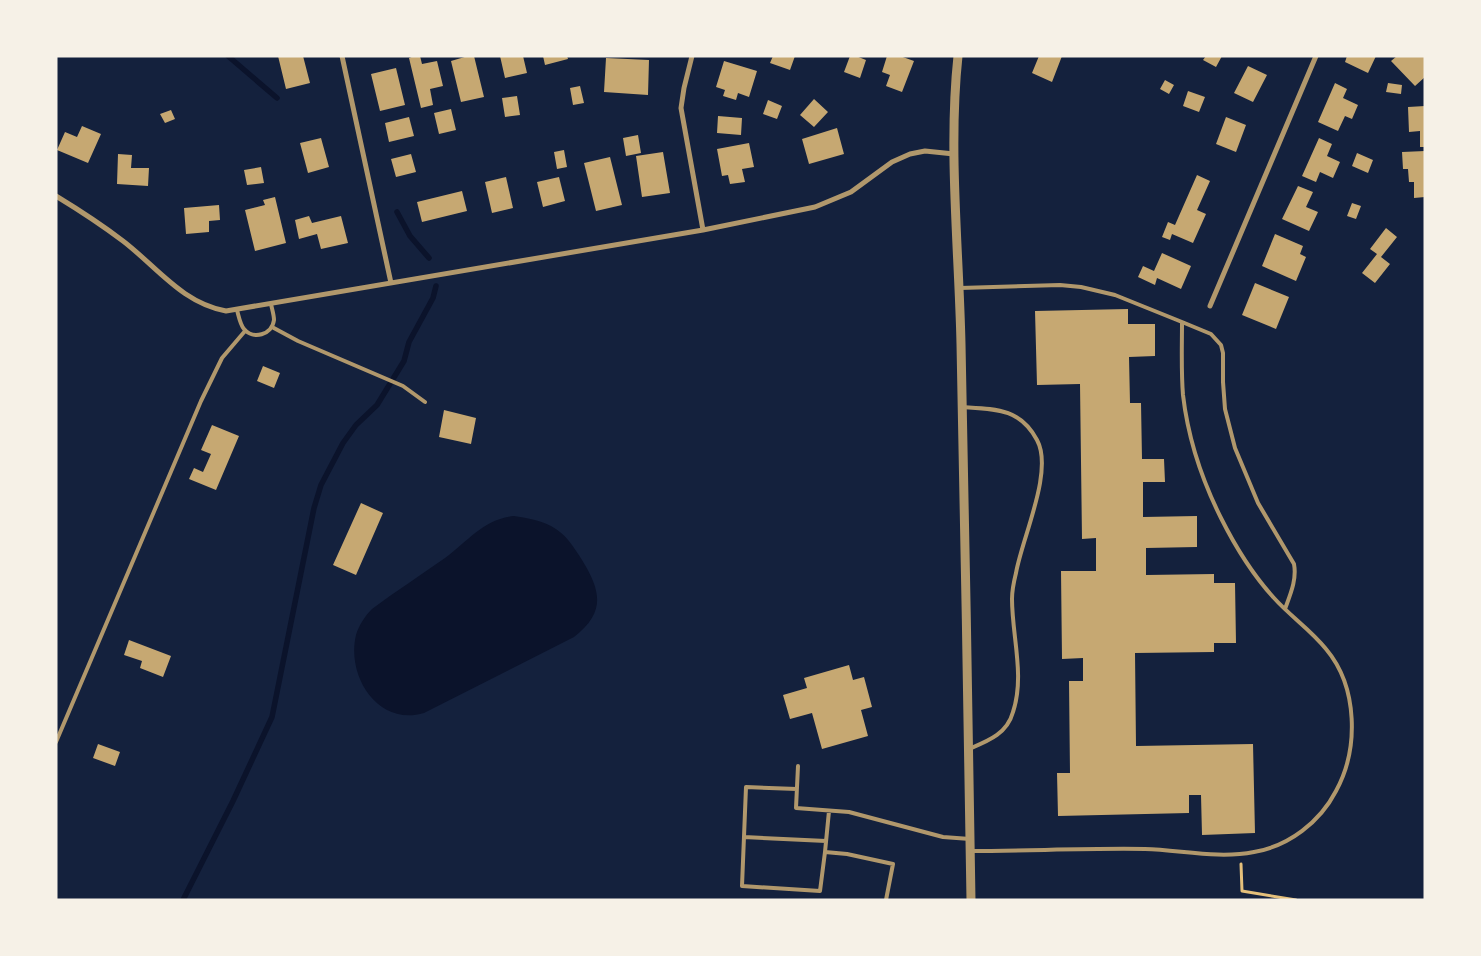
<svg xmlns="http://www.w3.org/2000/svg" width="1481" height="956" font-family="Commissioner,sans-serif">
  <rect width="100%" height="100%" fill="#14213d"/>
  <!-- water -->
  <path fill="#0b132b" d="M 514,516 C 526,518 540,520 551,526 C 566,534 573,546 582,560 C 601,591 606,612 574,637 L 424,713 C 378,727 346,676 356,635 C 359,625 365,616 372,609 C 396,591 421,575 445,558 C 468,541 484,519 514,516 Z"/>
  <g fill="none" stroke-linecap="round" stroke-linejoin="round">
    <!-- stream -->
    <path stroke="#0b132b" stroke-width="5.5" d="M 228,56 L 277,98
      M 397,212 L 410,236 L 429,258
      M 183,900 L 233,801 L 272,717 L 314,508 L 321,485 L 343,443 L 356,425 L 377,405 L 404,361 L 409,342 L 433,298 L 436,286"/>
  </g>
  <!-- building -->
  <path fill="#c6a872" d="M 278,56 L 303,56 L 310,83 L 286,89 Z
    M 414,56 L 420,56 L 422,64 L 437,61 L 443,86 L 430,89 L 433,105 L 421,108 L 409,58 Z
    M 468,56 L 474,56 L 484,97 L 461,102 L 451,61 Z
    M 500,56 L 523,56 L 527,73 L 505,78 Z
    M 543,56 L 567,56 L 568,59 L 545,65 Z
    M 773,56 L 795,56 L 790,70 L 770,63 Z
    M 850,56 L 856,56 L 866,60 L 860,78 L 844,72 Z
    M 887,56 L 900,56 L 914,61 L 902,92 L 886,86 L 890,75 L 882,72 Z
    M 1039,56 L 1062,56 L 1052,82 L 1032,73 Z
    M 1206,56 L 1222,56 L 1216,67 L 1203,60 Z
    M 1347,56 L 1376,56 L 1368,73 L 1345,62 Z
    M 1397,56 L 1425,56 L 1425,77 L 1415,86 L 1391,61 Z
    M 606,58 L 649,60 L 648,95 L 604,92 Z
    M 724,61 L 757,71 L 749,97 L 738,93 L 736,100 L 723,96 L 725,90 L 716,87 Z
    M 1248,66 L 1267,75 L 1253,102 L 1234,93 Z
    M 396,68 L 405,105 L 380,111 L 371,74 Z
    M 1165,80 L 1174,85 L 1169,94 L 1160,89 Z
    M 1335,83 L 1347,89 L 1343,98 L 1358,105 L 1352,119 L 1345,116 L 1338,131 L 1318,122 Z
    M 1388,83 L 1402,85 L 1401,94 L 1386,92 Z
    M 580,86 L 584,103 L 573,105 L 570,88 Z
    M 1188,91 L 1205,97 L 1199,112 L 1183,106 Z
    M 517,96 L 520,115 L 505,117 L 502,98 Z
    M 814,99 L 828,112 L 814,127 L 800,115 Z
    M 768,100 L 782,106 L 777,119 L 763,114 Z
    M 1425,106 L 1425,147 L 1420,147 L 1420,131 L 1409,132 L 1408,107 Z
    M 451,109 L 456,130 L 439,134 L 434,113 Z
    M 171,110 L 175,119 L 165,123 L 160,114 Z
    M 718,116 L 742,118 L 741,135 L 717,133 Z
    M 409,117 L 414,136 L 389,142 L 385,123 Z
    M 1226,117 L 1246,125 L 1236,152 L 1216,144 Z
    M 82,126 L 101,134 L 88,163 L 57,150 L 65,132 L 77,137 Z
    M 837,128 L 844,154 L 809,164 L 802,139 Z
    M 638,135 L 641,153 L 626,156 L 623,138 Z
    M 321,138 L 329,167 L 308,173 L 300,143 Z
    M 1319,138 L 1332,144 L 1327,156 L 1340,162 L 1333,178 L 1320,172 L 1316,182 L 1302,176 Z
    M 749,143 L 754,167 L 742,169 L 745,182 L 730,184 L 728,175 L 722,176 L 717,149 Z
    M 564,150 L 567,167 L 557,169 L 554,152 Z
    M 1425,151 L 1425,197 L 1414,198 L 1414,182 L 1409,182 L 1408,169 L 1403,169 L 1402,152 Z
    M 663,152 L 670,193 L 642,197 L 636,156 Z
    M 1357,153 L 1373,160 L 1368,173 L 1352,166 Z
    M 118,154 L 132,155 L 131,168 L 149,168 L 148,186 L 117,184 Z
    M 411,154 L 416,172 L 396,177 L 391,159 Z
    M 610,157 L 622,205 L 596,211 L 584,163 Z
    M 261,167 L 264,183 L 247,185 L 244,170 Z
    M 1197,175 L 1210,181 L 1197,210 L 1206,214 L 1193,243 L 1172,234 L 1170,240 L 1162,237 L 1168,222 L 1175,225 Z
    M 506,177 L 513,208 L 492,213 L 485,182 Z
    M 559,177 L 565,201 L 543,207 L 537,182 Z
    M 1298,186 L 1313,192 L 1306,207 L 1318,212 L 1309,231 L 1282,219 Z
    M 462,191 L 467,211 L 422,222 L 417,202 Z
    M 275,197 L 286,243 L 255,251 L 245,210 L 265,205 L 263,200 Z
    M 1352,203 L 1361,206 L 1356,219 L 1347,216 Z
    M 219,205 L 220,220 L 209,221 L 209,232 L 186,234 L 184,208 Z
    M 309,216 L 312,223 L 341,216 L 348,243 L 321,249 L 317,234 L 299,239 L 295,220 Z
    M 1386,228 L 1397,237 L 1381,257 L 1390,264 L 1375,283 L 1362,273 L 1377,254 L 1370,249 Z
    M 1275,234 L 1303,246 L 1300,254 L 1306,257 L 1296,281 L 1262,266 Z
    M 1162,253 L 1191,266 L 1181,289 L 1157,278 L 1155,285 L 1138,277 L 1143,266 L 1154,271 Z
    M 1255,283 L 1289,297 L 1276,329 L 1242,315 Z
    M 1128,309 L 1128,324 L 1155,324 L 1155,356 L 1129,357 L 1130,403 L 1141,403 L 1142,459 L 1164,459 L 1165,482 L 1143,482 L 1143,517 L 1197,516 L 1197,547 L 1146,548 L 1146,575 L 1214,574 L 1214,583 L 1235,583 L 1236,643 L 1214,643 L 1214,652 L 1135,653 L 1136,746 L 1253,744 L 1255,833 L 1202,835 L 1201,795 L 1189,795 L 1189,813 L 1058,816 L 1057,773 L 1070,773 L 1069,681 L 1083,681 L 1083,658 L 1062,659 L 1061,571 L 1096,571 L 1096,538 L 1082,539 L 1080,384 L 1037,385 L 1035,311 Z
    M 263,366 L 280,373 L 274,388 L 257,381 Z
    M 444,410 L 476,418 L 471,444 L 439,437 Z
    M 212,425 L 239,436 L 216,490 L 189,479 L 194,468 L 203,472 L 211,454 L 201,450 Z
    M 361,503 L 383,513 L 356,575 L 333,565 Z
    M 129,640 L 171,656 L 163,677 L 140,668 L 142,661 L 124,655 Z
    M 849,665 L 853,680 L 864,677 L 872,707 L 861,710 L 868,736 L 822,749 L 812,713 L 790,719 L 783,695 L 807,688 L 804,678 Z
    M 98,744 L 120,752 L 115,766 L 93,758 Z"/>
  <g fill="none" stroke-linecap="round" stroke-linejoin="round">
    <!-- path -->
    <path stroke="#e5c07b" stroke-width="3" d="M 1241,864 L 1242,891 L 1296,900"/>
    <!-- service -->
    <path stroke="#b1986c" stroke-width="4" d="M 960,288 L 1060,285 L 1081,287 L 1115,295 L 1182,322 C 1182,347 1181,371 1183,395 C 1188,438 1202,480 1221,518 C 1235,546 1252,574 1274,598 C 1290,616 1311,630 1326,649 C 1358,687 1359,749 1336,791 C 1320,822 1289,846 1254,852 C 1218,859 1181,850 1145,849 C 1087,848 1028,851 970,851
      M 237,310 C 239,317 240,324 244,329 C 253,340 272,335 274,320 C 274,315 272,309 271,304
      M 1182,322 L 1211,334 L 1221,345 L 1223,353 L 1223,382 L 1225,409 L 1235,448 L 1258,503 L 1294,564 C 1297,580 1290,595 1285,609
      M 272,327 L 298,341 L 403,386 L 425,402
      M 962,407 C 995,409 1020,408 1037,440 C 1054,471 1022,538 1016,573 C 1014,581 1012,590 1012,599 C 1012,636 1025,676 1013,712 C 1007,734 988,741 969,749
      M 56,742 L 201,401 L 222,358 L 245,331
      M 798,766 L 796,808 L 849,812 L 943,837 L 970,839
      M 797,789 L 746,787 L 742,886 L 820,891 L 825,852 L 829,811
      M 744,837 L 826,841
      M 825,852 L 847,854 L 893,864 L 886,900"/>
    <!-- minor -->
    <path stroke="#b1986c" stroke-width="5" d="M 342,56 L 391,283
      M 692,56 L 684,88 L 681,108 L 703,230
      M 56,196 C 79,210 102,225 123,241 C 157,267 182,303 226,311 L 703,230 L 815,207 L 851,192 L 892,162 L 910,154 L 925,151 L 954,154
      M 1210,306 L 1316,56"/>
    <!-- tertiary -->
    <path stroke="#b1986c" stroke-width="9" d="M 958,56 C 948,149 959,250 961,344 C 965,529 968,715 971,900"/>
  </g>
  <!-- border -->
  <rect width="1481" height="956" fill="none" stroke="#f6f1e7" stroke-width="115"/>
</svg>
